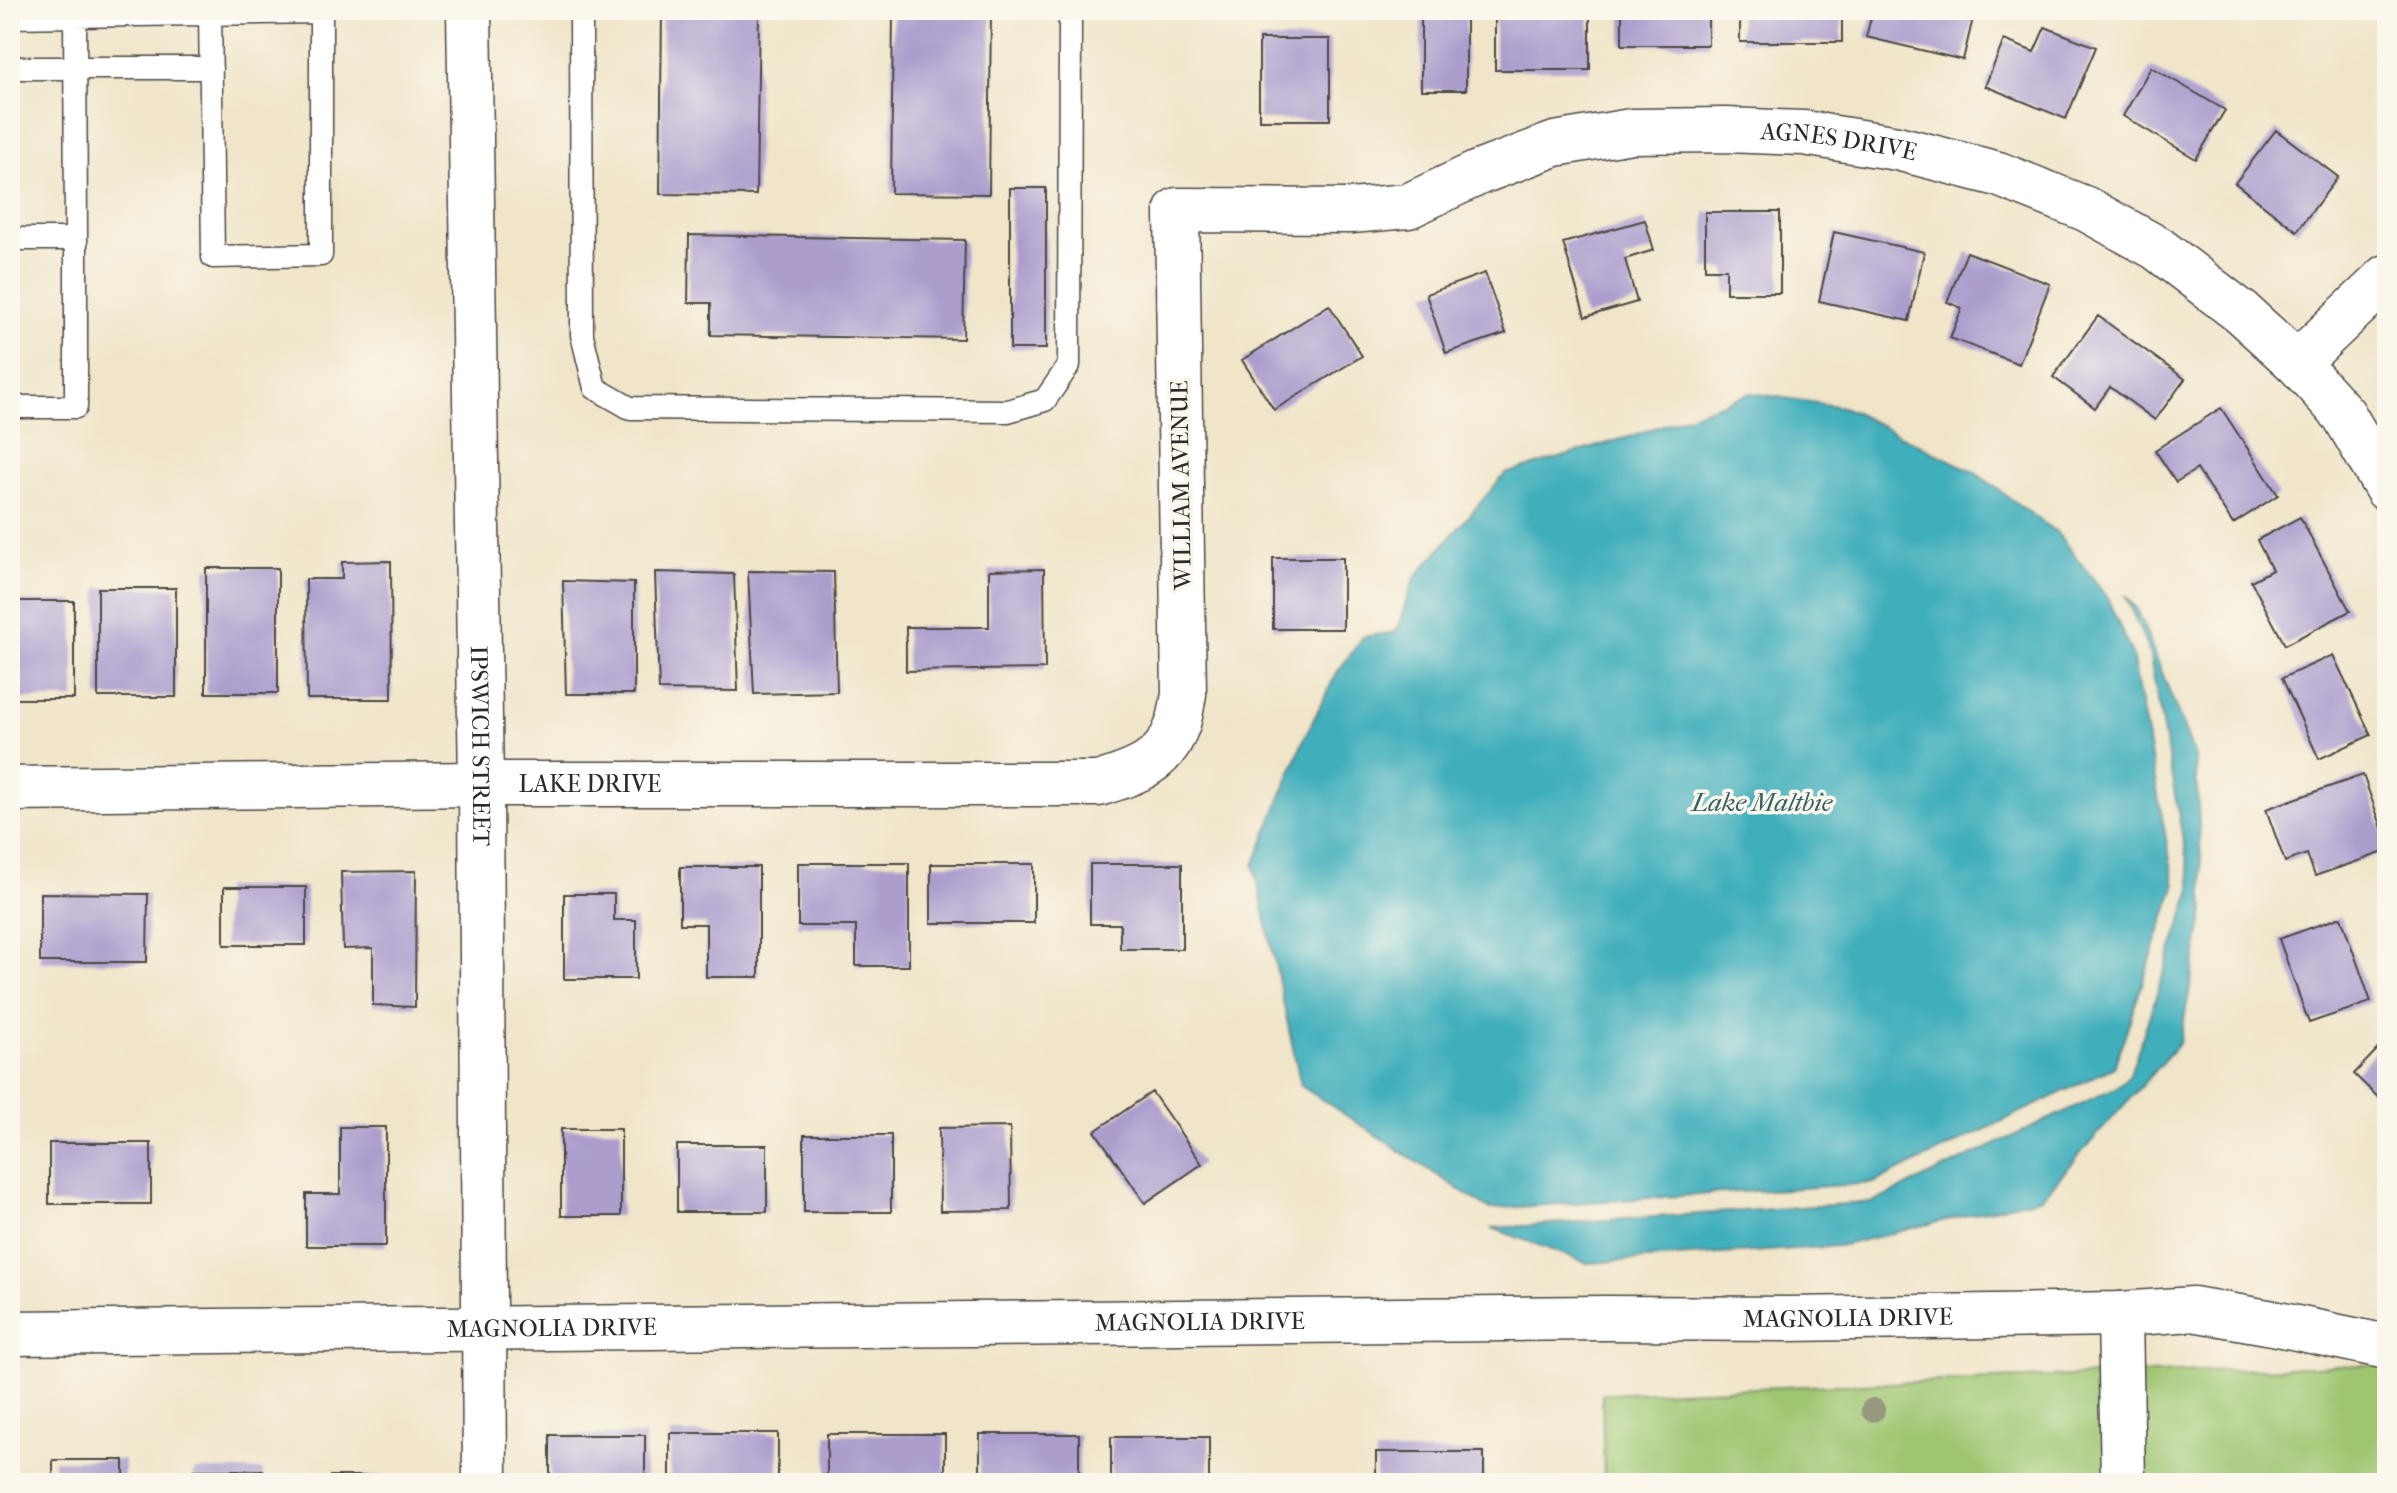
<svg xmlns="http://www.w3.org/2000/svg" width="2397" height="1493" font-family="'IM FELL French Canon',serif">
  <rect width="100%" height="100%" fill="#fbf7ec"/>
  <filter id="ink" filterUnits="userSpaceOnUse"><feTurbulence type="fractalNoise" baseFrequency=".0125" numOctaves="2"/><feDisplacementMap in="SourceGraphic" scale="16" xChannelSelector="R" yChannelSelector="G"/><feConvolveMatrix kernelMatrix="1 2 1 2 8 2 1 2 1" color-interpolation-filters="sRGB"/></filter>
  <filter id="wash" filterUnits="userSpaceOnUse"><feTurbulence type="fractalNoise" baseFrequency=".006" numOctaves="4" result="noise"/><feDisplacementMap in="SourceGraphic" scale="32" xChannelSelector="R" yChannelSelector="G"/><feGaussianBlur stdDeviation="1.8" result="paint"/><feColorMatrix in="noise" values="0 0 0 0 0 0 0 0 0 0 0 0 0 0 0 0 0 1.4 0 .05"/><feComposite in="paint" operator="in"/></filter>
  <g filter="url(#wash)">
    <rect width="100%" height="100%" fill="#f0e5c9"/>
    <!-- green -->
    <path fill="#9ec671" stroke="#64784e" stroke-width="2" d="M 2387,1364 L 2387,1483 L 1604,1483 L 1602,1394 Z"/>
    <!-- water -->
    <path fill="#40afbc" stroke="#366d74" stroke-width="2" d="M 1751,393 L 1843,407 L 1976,473 L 2057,533 L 2106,595 L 2132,655 L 2175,887 L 2114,1067 L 1874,1183 L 1489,1209 L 1301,1086 L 1254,865 L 1304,739 L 1336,674 L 1363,637 L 1396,632 L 1414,579 L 1505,474 L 1635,435 Z
      M 2125,595 L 2138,611 L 2195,757 L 2204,911 L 2180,1042 L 2042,1197 L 1839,1246 L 1587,1263 L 1492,1228 L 1874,1202 L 2121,1085 L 2130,1074 L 2192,889 L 2149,652 Z"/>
    <g id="blocks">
      <!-- building -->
      <path fill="#ac9dcd" d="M 662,10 L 759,10 L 756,195 L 660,194 Z
        M 893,10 L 991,10 L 989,194 L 891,193 Z
        M 1495,10 L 1590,10 L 1590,70 L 1495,70 Z
        M 1622,10 L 1708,10 L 1708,45 L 1622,45 Z
        M 1740,10 L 1842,10 L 1842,42 L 1740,42 Z
        M 1873,10 L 1975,10 L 1963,60 L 1866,37 Z
        M 1421,17 L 1466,17 L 1466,90 L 1421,90 Z
        M 2045,27 L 2096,47 L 2066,119 L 1985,86 L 2004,40 L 2034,52 Z
        M 1259,39 L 1330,39 L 1330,120 L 1259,120 Z
        M 2151,67 L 2225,110 L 2196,159 L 2123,116 Z
        M 2276,130 L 2338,177 L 2297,231 L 2235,183 Z
        M 1010,188 L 1046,188 L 1046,349 L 1010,349 Z
        M 1705,212 L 1780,212 L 1780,293 L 1726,293 L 1726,269 L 1705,269 Z
        M 1645,220 L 1654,250 L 1625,259 L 1637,302 L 1585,317 L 1563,243 Z
        M 1834,232 L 1924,252 L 1909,321 L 1819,301 Z
        M 689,235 L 965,240 L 963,339 L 711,335 L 711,303 L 688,303 Z
        M 1967,252 L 2050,284 L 2019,364 L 1950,338 L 1962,308 L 1947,302 Z
        M 1485,273 L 1506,333 L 1446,353 L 1426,294 Z
        M 1329,305 L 1362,356 L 1274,410 L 1242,360 Z
        M 2098,316 L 2185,379 L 2155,420 L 2110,387 L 2095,408 L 2053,377 Z
        M 2221,408 L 2278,495 L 2233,524 L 2197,469 L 2176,482 L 2155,450 Z
        M 2300,517 L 2350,611 L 2285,645 L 2251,581 L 2272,570 L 2257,540 Z
        M 1273,558 L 1343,558 L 1343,629 L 1273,629 Z
        M 391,561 L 392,699 L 307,699 L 306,579 L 342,579 L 342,562 Z
        M 206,568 L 278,568 L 278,693 L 206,693 Z
        M 1044,569 L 1045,669 L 906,671 L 906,627 L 989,627 L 989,570 Z
        M 748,571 L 834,572 L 837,692 L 754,694 Z
        M 655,572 L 734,574 L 738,691 L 659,690 Z
        M 563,581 L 634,583 L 634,694 L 566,694 Z
        M 98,588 L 176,588 L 176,697 L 98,697 Z
        M 10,601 L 74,601 L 74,699 L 10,699 Z
        M 2333,655 L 2371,735 L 2319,759 L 2282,678 Z
        M 2363,775 L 2387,842 L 2387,851 L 2315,876 L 2307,854 L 2285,862 L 2266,809 Z
        M 798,863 L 909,863 L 909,966 L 856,966 L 856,926 L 798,926 Z
        M 931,864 L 1034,864 L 1034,923 L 931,923 Z
        M 1090,864 L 1182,864 L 1182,949 L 1120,949 L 1120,924 L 1090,924 Z
        M 680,867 L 759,867 L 759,977 L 706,977 L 706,924 L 680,924 Z
        M 416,871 L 415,1007 L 373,1005 L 373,948 L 343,949 L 341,872 Z
        M 224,887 L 306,887 L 306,945 L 224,945 Z
        M 40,893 L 148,894 L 147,962 L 40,962 Z
        M 564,894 L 614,894 L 614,920 L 636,920 L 636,979 L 564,979 Z
        M 2341,917 L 2371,1002 L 2309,1023 L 2279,939 Z
        M 2387,1039 L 2387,1106 L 2354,1074 Z
        M 1152,1092 L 1202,1164 L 1145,1203 L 1095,1131 Z
        M 340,1127 L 386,1127 L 386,1246 L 306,1246 L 306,1194 L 340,1194 Z
        M 1010,1127 L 1011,1210 L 940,1211 L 939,1128 Z
        M 561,1129 L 621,1129 L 621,1216 L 561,1216 Z
        M 804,1135 L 891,1135 L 891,1212 L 804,1212 Z
        M 49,1143 L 151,1143 L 151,1204 L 49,1204 Z
        M 677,1145 L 767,1145 L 767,1212 L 677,1212 Z
        M 670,1433 L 778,1433 L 778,1483 L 670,1483 Z
        M 827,1434 L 945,1434 L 945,1483 L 827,1483 Z
        M 980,1434 L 1079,1434 L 1079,1483 L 980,1483 Z
        M 550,1435 L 645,1435 L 645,1483 L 550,1483 Z
        M 1111,1437 L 1209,1437 L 1209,1483 L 1111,1483 Z
        M 1376,1452 L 1484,1452 L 1484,1483 L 1376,1483 Z
        M 53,1460 L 124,1460 L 124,1483 L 53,1483 Z
        M 194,1470 L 263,1470 L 263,1483 L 194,1483 Z
        M 330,1476 L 382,1476 L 382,1483 L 330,1483 Z
        M 1849,1477 L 2047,1480 L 2047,1483 L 1849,1483 Z"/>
    </g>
  </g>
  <g filter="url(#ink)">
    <use href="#blocks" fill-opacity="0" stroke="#494743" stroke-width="2"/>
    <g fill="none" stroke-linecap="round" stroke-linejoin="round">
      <!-- lane casing -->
      <g stroke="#494743" stroke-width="25">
        <path id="lane" d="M 75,10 L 76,239
          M 210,10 L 213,257 L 321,255 L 321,10
          M 581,10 L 582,335 L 595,388 L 630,408 L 1008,411 L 1045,400 L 1069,365 L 1070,10
          M 10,17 L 321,12
          M 10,68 L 211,68
          M 10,239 L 76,239 L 76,407 L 10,407"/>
      </g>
      <!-- street casing -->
      <g stroke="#494743" stroke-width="47">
        <g id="street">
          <path id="s1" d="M 469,10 L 481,784 L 485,1483"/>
          <path d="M 2297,363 L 2387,277"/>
          <path id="s2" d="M 10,789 L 481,784 L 1098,784 C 1133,773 1164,764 1177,726 C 1181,716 1182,704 1184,694 L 1177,210 L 1351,211 L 1408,206 L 1478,173 L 1555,144 L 1631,131 L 1726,130 L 1804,133 L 1897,148 L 1998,174 L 2086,209 L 2157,248 L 2242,313 L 2297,363 L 2344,415 L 2387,489"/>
          <path d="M 2120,1314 L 2123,1483"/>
          <path id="s3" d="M 10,1333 L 1606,1318 L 1789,1319 L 2120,1314 L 2193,1309 L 2273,1323 L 2387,1347"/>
        </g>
      </g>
      <!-- lane -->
      <use href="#lane" stroke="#fff" stroke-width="22"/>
      <!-- street -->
      <use href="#street" stroke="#fff" stroke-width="44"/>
    </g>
    <!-- trees -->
    <circle fill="#97997e" cx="1873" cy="1410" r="12"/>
  </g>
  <g text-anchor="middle" stroke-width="7" stroke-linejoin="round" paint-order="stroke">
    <!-- street labels -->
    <g font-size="24" fill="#2b2b2b" stroke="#fbf7ec">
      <text dy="8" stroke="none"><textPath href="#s2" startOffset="2384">AGNES DRIVE</textPath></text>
      <text transform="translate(1181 485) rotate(-91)" y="8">WILLIAM AVENUE</text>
      <text dy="8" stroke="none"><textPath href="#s1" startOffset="736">IPSWICH STREET</textPath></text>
      <text dy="8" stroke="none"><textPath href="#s2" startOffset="580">LAKE DRIVE</textPath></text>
      <text dy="8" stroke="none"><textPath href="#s3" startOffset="1838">MAGNOLIA DRIVE</textPath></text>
      <text dy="8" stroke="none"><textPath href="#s3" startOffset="1190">MAGNOLIA DRIVE</textPath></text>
      <text dy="8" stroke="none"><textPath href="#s3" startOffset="542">MAGNOLIA DRIVE</textPath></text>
    </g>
    <!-- water labels -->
    <g font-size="26" font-style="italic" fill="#336065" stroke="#fbf7ec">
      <text x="1762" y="811">Lake Maltbie</text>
    </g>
  </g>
  <!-- margin -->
  <rect width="2397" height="1493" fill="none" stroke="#fbf7ec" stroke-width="40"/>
</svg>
